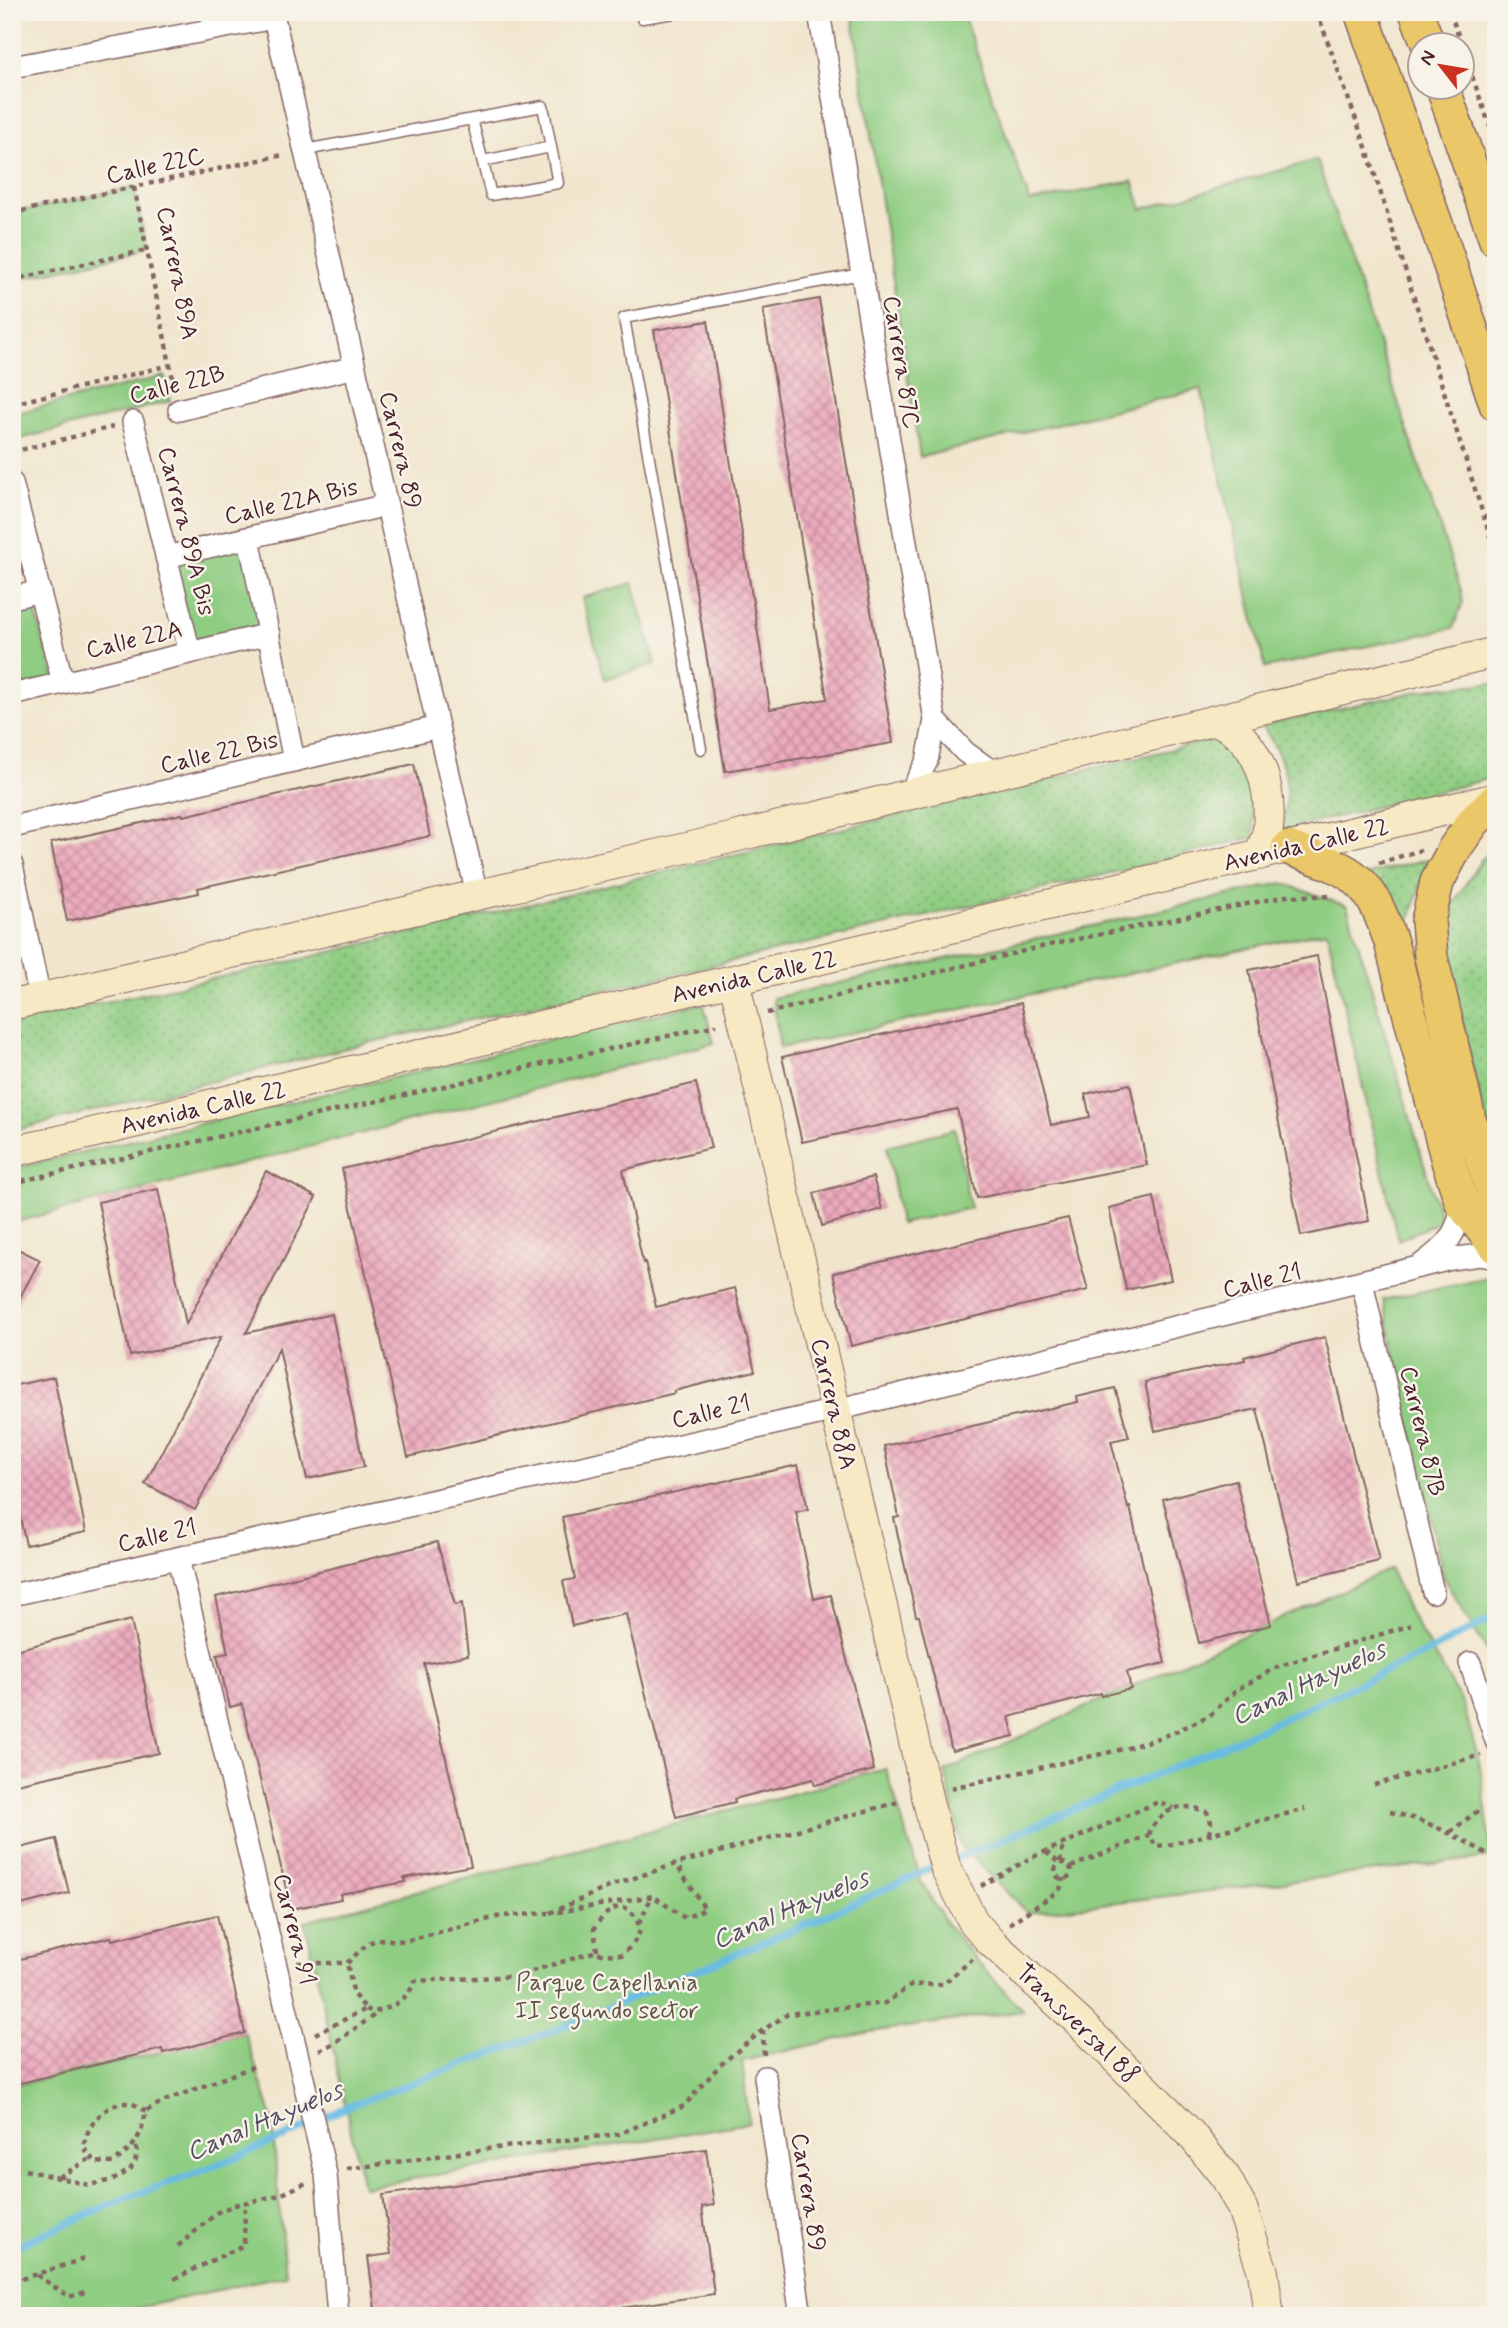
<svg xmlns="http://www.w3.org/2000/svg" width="1508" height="2328" font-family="Mynerve,sans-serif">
  <defs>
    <pattern id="grass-dots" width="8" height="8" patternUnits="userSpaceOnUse" patternTransform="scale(1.75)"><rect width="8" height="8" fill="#8fcd82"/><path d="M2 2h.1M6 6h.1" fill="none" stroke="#77a66b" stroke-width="1.8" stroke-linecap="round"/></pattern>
    <pattern id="building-cross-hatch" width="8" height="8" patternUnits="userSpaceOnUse" patternTransform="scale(1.75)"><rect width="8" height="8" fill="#edabbe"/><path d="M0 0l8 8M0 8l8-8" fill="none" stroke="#c28b9b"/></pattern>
  </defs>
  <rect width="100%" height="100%" fill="#f7f3e8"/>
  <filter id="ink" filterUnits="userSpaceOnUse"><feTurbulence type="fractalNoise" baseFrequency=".0143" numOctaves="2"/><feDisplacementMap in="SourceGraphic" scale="14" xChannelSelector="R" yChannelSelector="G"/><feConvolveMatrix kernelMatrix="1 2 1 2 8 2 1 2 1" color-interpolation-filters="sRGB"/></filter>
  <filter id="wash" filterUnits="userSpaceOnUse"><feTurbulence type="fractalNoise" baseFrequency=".00686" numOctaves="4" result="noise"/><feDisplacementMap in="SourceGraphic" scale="28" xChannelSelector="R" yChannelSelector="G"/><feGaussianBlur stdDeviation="1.57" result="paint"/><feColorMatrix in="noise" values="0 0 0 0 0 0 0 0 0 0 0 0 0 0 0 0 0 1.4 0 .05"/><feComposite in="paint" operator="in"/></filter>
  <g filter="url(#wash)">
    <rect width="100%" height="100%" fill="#f1e6cd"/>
    <!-- grass -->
    <path fill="url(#grass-dots)" stroke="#6c7656" stroke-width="2" d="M 1496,683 L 1496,777 L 1281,831 C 1291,782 1289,767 1262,725 L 1433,688 Z
      M 1218,738 C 1247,769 1254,795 1254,837 L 1116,872 L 680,973 L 367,1043 L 12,1131 L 12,1022 L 281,964 Z
      M 1496,848 L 1496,1166 L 1446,955 L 1448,912 L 1481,860 Z
      M 1428,859 L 1410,920 L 1411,952 L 1391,910 L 1369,874 Z"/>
    <!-- green -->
    <path fill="#8fcd82" stroke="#6c7656" stroke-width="2" d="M 852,12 L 962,12 L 1030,202 L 1133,181 L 1142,209 L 1317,160 L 1461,590 L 1463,602 L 1453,628 L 1265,668 L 1201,389 L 920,457 Z
      M 134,187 L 147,250 L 12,280 L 12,213 Z
      M 165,376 L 171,401 L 12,441 L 12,414 Z
      M 247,543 L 264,631 L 192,648 L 174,561 Z
      M 633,583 L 656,664 L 605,679 L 582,598 Z
      M 32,601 L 55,678 L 12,689 L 12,606 Z
      M 1282,883 L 1347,906 L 1441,1221 L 1398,1240 L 1327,931 L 780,1048 L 773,998 Z
      M 703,1003 L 714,1043 L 12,1223 L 12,1169 Z
      M 955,1129 L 970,1208 L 900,1224 L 887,1146 Z
      M 1496,1275 L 1496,1666 L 1444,1579 L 1383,1300 Z
      M 1390,1569 L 1409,1612 L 1463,1704 L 1480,1765 L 1492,1857 L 1027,1913 L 961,1845 L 945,1771 Z
      M 886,1769 L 922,1884 L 947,1924 L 974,1958 L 1023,2011 L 870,2032 L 742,2061 L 749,2123 L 363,2187 L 305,1921 Z
      M 245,2033 L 272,2118 L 285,2275 L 102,2316 L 12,2316 L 12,2086 Z"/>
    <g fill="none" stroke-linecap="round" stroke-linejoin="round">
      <!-- stream -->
      <path stroke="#67bbe3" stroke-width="7" d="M 951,1861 L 1219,1748 L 1432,1650 L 1496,1616
        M 12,2248 L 118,2201 L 189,2176 L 283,2138 L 347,2107 L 555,2030 L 819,1919 L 936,1866"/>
    </g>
    <g id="blocks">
      <!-- building -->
      <path fill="url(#building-cross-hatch)" d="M 819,299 L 893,743 L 725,771 L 654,330 L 708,321 L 770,709 L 827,699 L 763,309 Z
        M 414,764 L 430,836 L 198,888 L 199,893 L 67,921 L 51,843 L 182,814 L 183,816 Z
        M 1317,956 L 1369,1221 L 1301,1236 L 1249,970 Z
        M 1021,1003 L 1051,1125 L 1090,1117 L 1085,1094 L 1130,1084 L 1147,1165 L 977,1198 L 957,1109 L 802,1142 L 782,1057 Z
        M 696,1083 L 711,1148 L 623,1170 L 643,1263 L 645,1262 L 656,1307 L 735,1288 L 755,1371 L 674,1391 L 675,1393 L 408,1457 L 342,1169 Z
        M 266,1171 L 316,1197 L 246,1333 L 332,1314 L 364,1467 L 307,1479 L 279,1348 L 195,1510 L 145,1484 L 221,1337 L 130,1356 L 98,1202 L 158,1189 L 186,1324 Z
        M 873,1177 L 882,1209 L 822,1226 L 814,1193 Z
        M 1154,1197 L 1171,1280 L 1126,1290 L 1109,1208 Z
        M 1068,1218 L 1088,1290 L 851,1346 L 833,1273 Z
        M 12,1246 L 40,1260 L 12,1312 Z
        M 1325,1337 L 1379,1561 L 1298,1581 L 1257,1409 L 1155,1431 L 1145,1382 L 1245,1360 L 1244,1357 Z
        M 54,1377 L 86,1532 L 26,1545 L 12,1480 L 12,1386 Z
        M 1115,1388 L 1129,1437 L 1111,1441 L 1128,1508 L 1130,1507 L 1165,1663 L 1127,1672 L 1131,1689 L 1101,1696 L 1101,1693 L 1009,1717 L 1014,1736 L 952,1751 L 919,1616 L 916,1616 L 894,1518 L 899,1517 L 884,1446 L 1078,1402 L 1077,1397 Z
        M 798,1465 L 808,1509 L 796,1512 L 814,1599 L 831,1595 L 874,1770 L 815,1785 L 813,1779 L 734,1799 L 735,1802 L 676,1817 L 626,1614 L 572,1626 L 563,1581 L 575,1579 L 562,1517 Z
        M 1236,1480 L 1271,1625 L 1199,1643 L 1163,1499 Z
        M 437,1542 L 455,1605 L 462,1603 L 468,1655 L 424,1664 L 471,1866 L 404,1878 L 405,1882 L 340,1894 L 341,1899 L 291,1909 L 242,1704 L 230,1707 L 217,1655 L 228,1653 L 216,1597 Z
        M 131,1620 L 159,1753 L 12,1785 L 12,1651 Z
        M 56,1839 L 69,1893 L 12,1907 L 12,1850 Z
        M 217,1915 L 245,2033 L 163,2053 L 162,2049 L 12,2085 L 12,1961 L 111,1937 L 112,1940 Z
        M 706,2149 L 714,2205 L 702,2207 L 714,2294 L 568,2316 L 376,2316 L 368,2257 L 391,2254 L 383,2195 Z"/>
    </g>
  </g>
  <g filter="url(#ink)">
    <use href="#blocks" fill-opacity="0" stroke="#846564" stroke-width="2"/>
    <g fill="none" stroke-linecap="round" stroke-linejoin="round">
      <!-- lane casing -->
      <g stroke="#846564" stroke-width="13">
        <path id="lane" d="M 642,18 L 681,12
          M 305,150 L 543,106 L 558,183 L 491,195 L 472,119
          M 483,161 L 551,147
          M 701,749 L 624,318 L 861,274"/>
      </g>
      <!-- street casing -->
      <g stroke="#846564" stroke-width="24">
        <path id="street" d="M 819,12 L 935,720 L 927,761 L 909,795
          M 12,67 L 274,18 L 477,895
          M 179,410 L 355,367
          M 133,422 L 190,653
          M 12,483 L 63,683
          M 249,538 L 294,761
          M 166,557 L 387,505
          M 12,598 L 40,591
          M 12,695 L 269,634
          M 935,720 L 965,752 L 996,774
          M 12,827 L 438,727
          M 12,865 L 40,999
          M 1422,1264 C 1447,1246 1458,1234 1462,1203
          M 1362,1282 L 1433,1592
          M 178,1558 L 326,2174 L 338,2316
          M 12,1595 L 836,1410 L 1451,1259 L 1480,1255 L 1496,1258
          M 1470,1663 L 1496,1741
          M 765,2077 L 801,2316"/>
      </g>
      <!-- secondary casing -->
      <g stroke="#846564" stroke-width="32">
        <path id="secondary" d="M 1217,721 C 1259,739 1272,786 1268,829 C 1267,838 1262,847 1259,855
          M 734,981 L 934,1826 L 946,1869 L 973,1921 L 989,1940 L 1080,2023 L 1190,2133 L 1226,2178 L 1242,2208 L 1263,2272 L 1269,2316
          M 12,1005 L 477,895 L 726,839 L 1496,652
          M 12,1152 L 1496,798"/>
      </g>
      <!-- primary casing -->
      <g stroke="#846564" stroke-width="36">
        <path id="primary" d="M 1361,12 L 1443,244 L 1496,404
          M 1416,12 L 1429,46
          M 1443,88 L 1496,240
          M 1496,800 L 1474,821 L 1455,848 L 1437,882 L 1428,921 L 1431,957 L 1469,1119 L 1496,1200
          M 1288,848 C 1353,871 1368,874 1391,942 L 1448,1161 L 1462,1203 L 1496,1247"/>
      </g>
      <!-- path -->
      <path stroke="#846564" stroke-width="4.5" stroke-dasharray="5 5" stroke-linecap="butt" d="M 1317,12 L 1367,150 L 1496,555
        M 1450,12 L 1462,46
        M 1462,48 L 1496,143
        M 134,187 L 175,389
        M 12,213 L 283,155
        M 12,280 L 147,250
        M 12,404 L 170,365
        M 12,452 L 113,427
        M 1379,863 L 1421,850
        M 767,1013 L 1049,945 L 1286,896 L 1329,896
        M 12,1183 L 717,1025
        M 1374,1785 L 1481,1755
        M 951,1788 L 1128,1748 L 1173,1733 L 1210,1715 L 1238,1689 L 1279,1666 L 1411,1625
        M 1390,1812 C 1426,1820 1455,1835 1487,1854
        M 1450,1832 L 1479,1810
        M 1209,1834 L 1211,1822 L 1207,1812 C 1179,1801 1166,1808 1149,1831 L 1155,1846 L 1168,1845 L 1305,1809
        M 1046,1852 L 1060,1864 L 1063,1845
        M1055 1871a8 8 0 1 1 16 0a8 8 0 1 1-16 0Z
        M 1071,1867 L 1149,1835
        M 981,1886 L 1033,1857 L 1158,1802 L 1173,1808
        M 558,1912 L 653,1896 L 685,1918 L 705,1909 L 676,1864
        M 550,1913 L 613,1885 L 676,1864 L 902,1801
        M 639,1923 L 652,1896
        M 1009,1924 L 1057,1892 L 1062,1886 L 1063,1878
        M 297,1963 L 347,1963 L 366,1945 L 377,1939 L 405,1941 L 501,1916 L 549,1913
        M 366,2009 L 373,2012 C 392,2009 408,1999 415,1981 L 516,1976 L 597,1951 L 601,1954 L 622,1955 C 628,1949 636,1942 639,1933 C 640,1928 638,1922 636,1918 C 622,1895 603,1914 594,1929 L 597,1951
        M 763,2030 L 764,2058
        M 315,2034 L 366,2009 L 354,1995 L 347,1963
        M 319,2050 L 333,2044 L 379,2012
        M 146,2111 C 142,2109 135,2104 130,2103 C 105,2101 87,2126 83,2147 L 95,2162 L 113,2163 C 136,2146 140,2139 146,2111 L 162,2102 L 255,2066
        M 347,2169 L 487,2149 L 619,2134 L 684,2106 L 719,2066 L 763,2030 L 788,2014 L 885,2003 L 912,1985 L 943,1984 L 973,1959
        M 25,2170 L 89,2185 L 113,2180 L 130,2170 L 136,2159 L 137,2142
        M 59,2177 L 91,2158
        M 178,2246 L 218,2212 L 234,2205 L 280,2195 L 306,2183
        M 37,2275 L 69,2297 L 88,2291
        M 174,2279 L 244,2245 L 245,2203
        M 12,2282 L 87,2258"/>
      <!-- lane -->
      <use href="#lane" stroke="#fff" stroke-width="10"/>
      <!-- street -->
      <use href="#street" stroke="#fff" stroke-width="21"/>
      <!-- secondary -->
      <use href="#secondary" stroke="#f7e9c3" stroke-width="30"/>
      <!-- primary -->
      <use href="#primary" stroke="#eac769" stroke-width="33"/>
    </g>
  </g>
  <g text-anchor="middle" stroke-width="5" stroke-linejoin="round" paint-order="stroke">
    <!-- street labels -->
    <g font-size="24" fill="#4a1f2b" stroke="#f7f3e8">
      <text transform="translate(155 165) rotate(-12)" y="8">Calle 22C</text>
      <text transform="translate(178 273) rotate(79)" y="8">Carrera 89A</text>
      <text transform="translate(902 362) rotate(81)" y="8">Carrera 87C</text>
      <text transform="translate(177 384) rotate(-14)" y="8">Calle 22B</text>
      <text transform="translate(401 450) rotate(77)" y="8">Carrera 89</text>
      <text transform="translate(291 501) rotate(-13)" y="8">Calle 22A Bis</text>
      <text transform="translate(187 531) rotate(76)" y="8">Carrera 89A Bis</text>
      <text transform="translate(134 639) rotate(-13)" y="8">Calle 22A</text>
      <text transform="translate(219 752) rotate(-13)" y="8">Calle 22 Bis</text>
      <text transform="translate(1306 844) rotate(-13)" y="8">Avenida Calle 22</text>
      <text transform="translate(754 976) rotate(-13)" y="8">Avenida Calle 22</text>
      <text transform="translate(203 1107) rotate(-13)" y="8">Avenida Calle 22</text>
      <text transform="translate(1262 1280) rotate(-14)" y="8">Calle 21</text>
      <text transform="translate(834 1404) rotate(77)" y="8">Carrera 88A</text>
      <text transform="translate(711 1411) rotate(-13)" y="8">Calle 21</text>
      <text transform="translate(1423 1431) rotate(77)" y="8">Carrera 87B</text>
      <text transform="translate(157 1535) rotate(-13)" y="8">Calle 21</text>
      <text transform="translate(295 1929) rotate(76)" y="8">Carrera 91</text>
      <text transform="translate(1078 2023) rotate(44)" y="8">Transversal 88</text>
      <text transform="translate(809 2192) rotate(81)" y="8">Carrera 89</text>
    </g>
    <!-- park labels -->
    <g font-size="24" fill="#5f5345" stroke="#f7f3e8">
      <text x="607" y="1990">Parque Capellania<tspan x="607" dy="28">II segundo sector</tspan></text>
    </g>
    <!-- water labels -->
    <g font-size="26" font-style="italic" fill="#534e62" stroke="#f7f3e8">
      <text transform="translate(1308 1682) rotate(-25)" y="9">Canal Hayuelos</text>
      <text transform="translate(790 1908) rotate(-23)" y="9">Canal Hayuelos</text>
      <text transform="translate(264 2120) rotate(-23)" y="9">Canal Hayuelos</text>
    </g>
  </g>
  <!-- margin -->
  <rect width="1508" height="2328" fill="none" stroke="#f7f3e8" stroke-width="42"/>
  <!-- north arrow -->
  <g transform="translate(1441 66) rotate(301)"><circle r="33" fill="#f7f3e8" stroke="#b29e9c" stroke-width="2"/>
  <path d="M0-5L12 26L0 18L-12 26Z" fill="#c8321e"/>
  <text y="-10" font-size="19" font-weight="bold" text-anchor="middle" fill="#4a1f2b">N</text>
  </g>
</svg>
